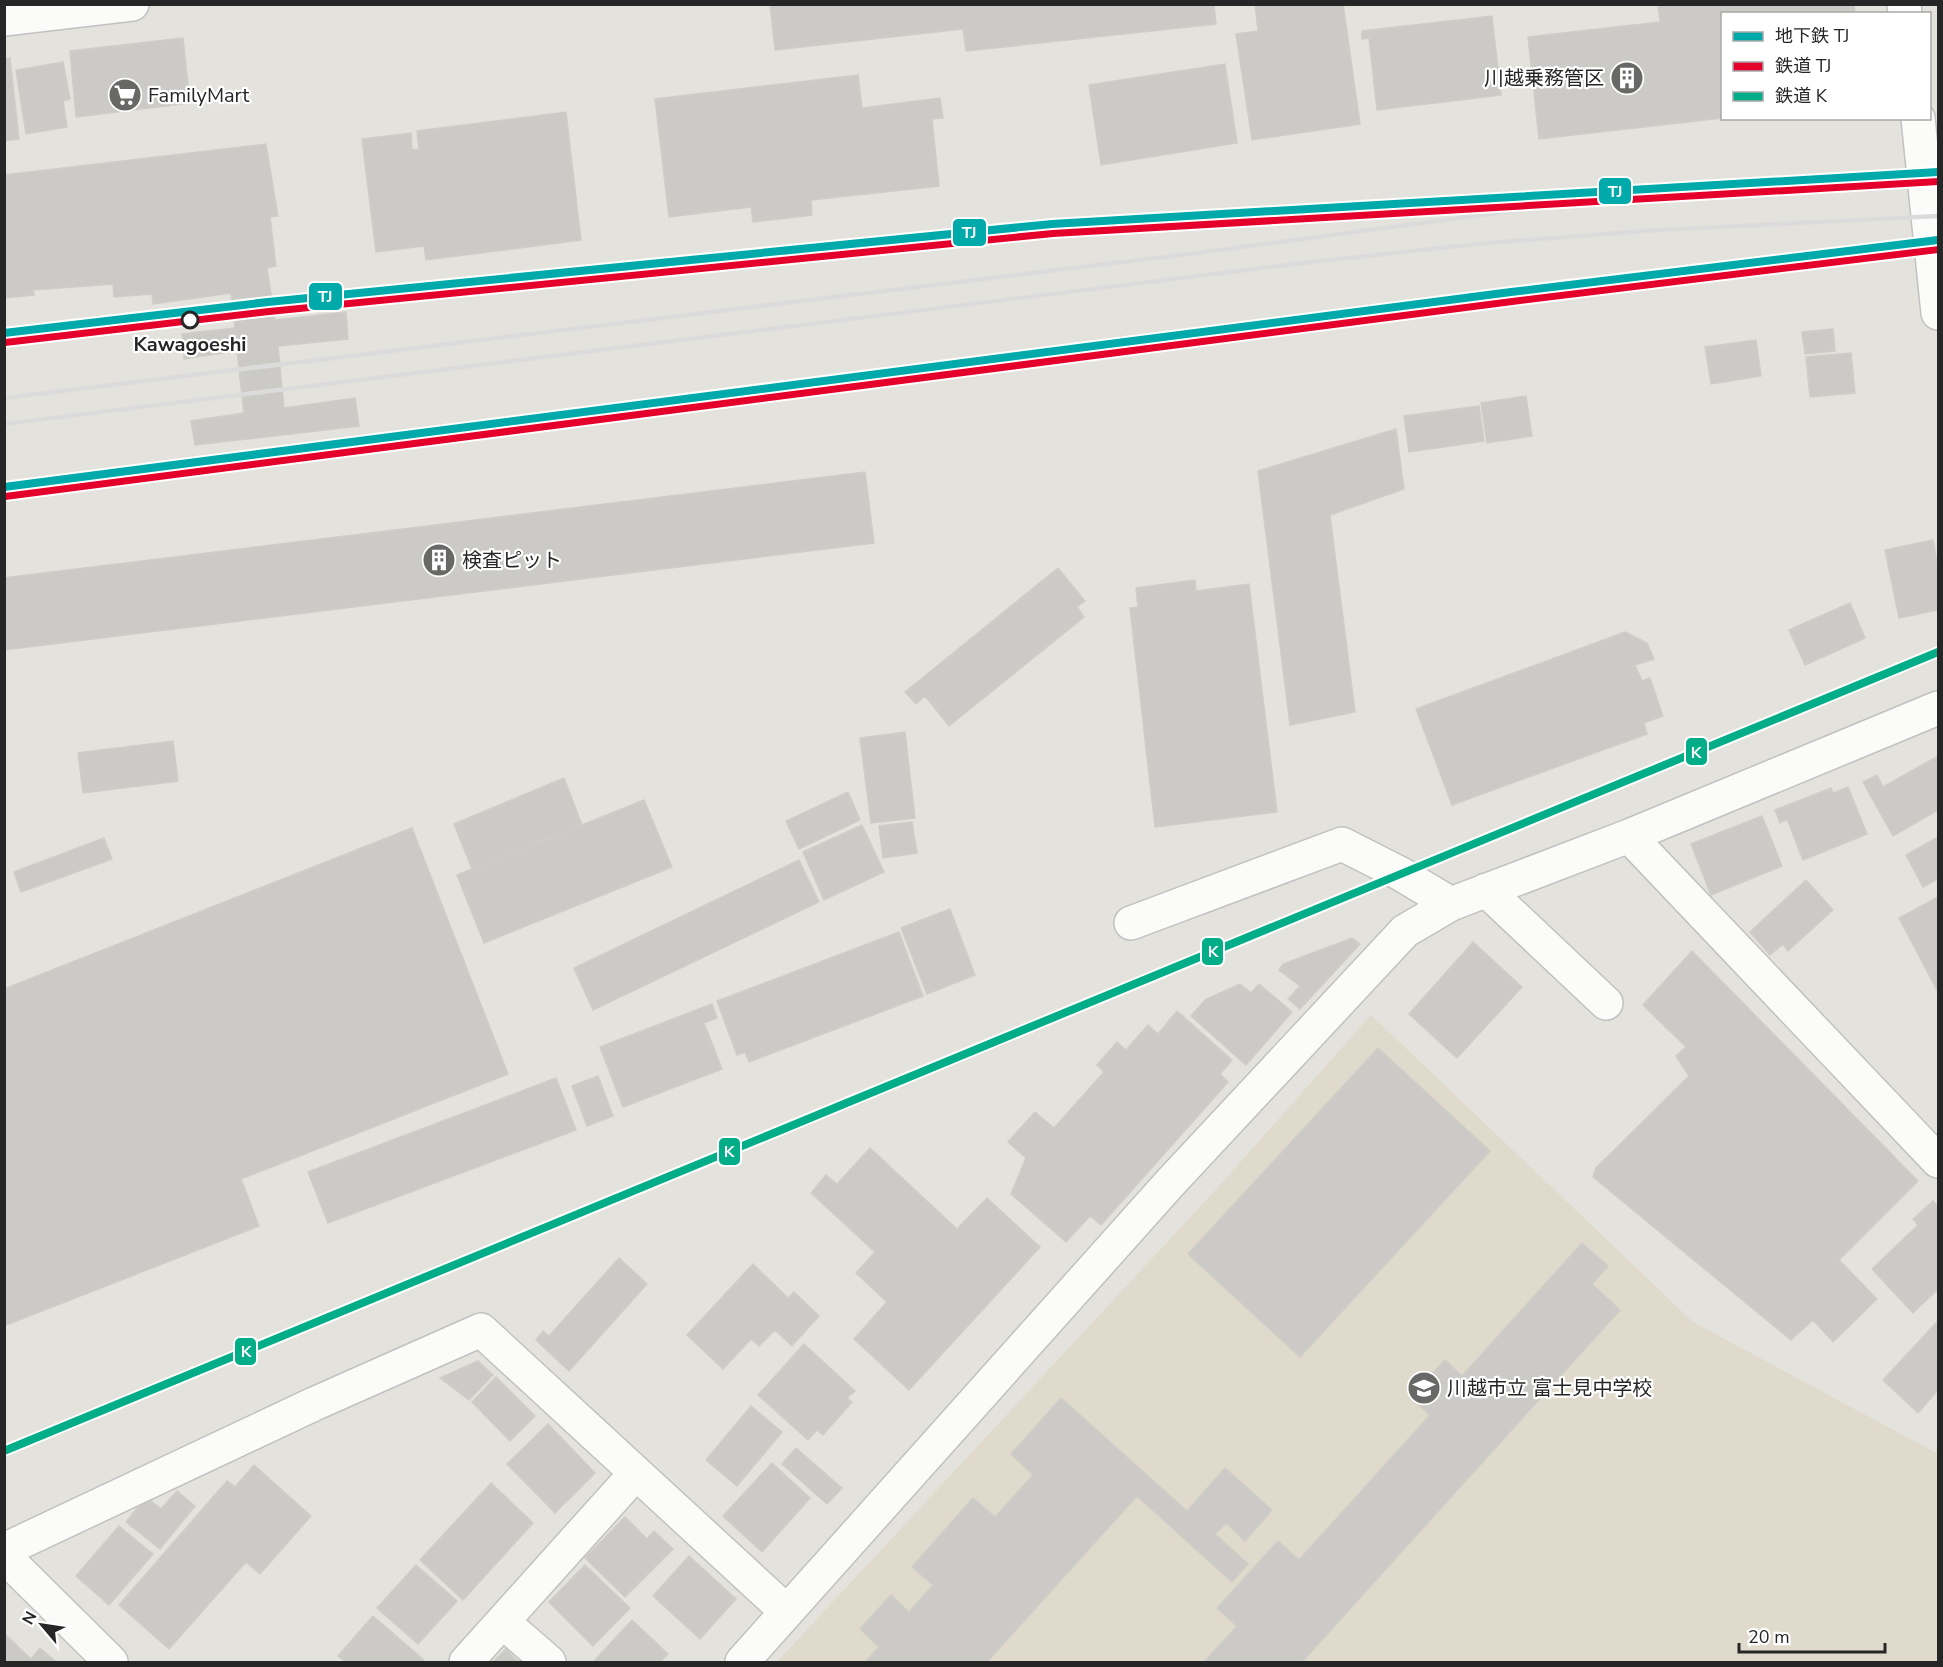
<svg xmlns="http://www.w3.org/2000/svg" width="1943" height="1667" font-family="'Nunito Sans','Noto Sans JP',sans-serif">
  <rect width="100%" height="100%" fill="#e4e2dc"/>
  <!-- education -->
  <path fill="#dfdacb" d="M 1371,1015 L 1693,1322 L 1938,1454 L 1938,1662 L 777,1662 L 1211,1195 Z"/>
  <!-- building -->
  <path fill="#cbcac6" stroke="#cfcdc8" stroke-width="1.5" d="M 770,4 L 1214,4 L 1216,24 L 966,51 L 963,29 L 775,50 Z
    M 1255,4 L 1343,4 L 1360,124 L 1252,140 L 1236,34 L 1258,31 Z
    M 1658,4 L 1854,4 L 1855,14 L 1722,14 L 1722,118 L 1539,139 L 1528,37 L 1660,22 Z
    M 1492,16 L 1501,95 L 1377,110 L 1369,38 L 1362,39 L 1362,31 Z
    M 183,38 L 190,103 L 76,117 L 70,51 Z
    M 10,58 L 19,139 L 4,141 L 4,59 Z
    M 63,62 L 70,99 L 63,101 L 67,127 L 26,134 L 16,70 Z
    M 1225,64 L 1237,143 L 1101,165 L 1089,85 Z
    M 858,75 L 862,108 L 940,98 L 943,118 L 932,119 L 939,186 L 811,200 L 812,215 L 753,222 L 751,207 L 669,217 L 655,99 Z
    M 566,112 L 581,240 L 426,260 L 424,246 L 376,252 L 362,139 L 411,133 L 412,150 L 419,149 L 417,131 Z
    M 266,144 L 278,216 L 270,217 L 276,266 L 267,268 L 275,320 L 346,312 L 348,339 L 278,346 L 284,408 L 355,398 L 359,426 L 195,445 L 191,421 L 244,413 L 237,351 L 184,359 L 182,334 L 235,328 L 231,293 L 153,304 L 152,294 L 114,297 L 113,284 L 33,290 L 34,295 L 4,298 L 4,175 Z
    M 1833,329 L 1835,351 L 1805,354 L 1802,332 Z
    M 1756,340 L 1761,376 L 1711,384 L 1705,347 Z
    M 1851,353 L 1855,393 L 1810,397 L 1806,357 Z
    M 1526,396 L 1532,436 L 1487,443 L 1481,403 Z
    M 1479,406 L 1484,441 L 1409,452 L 1404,416 Z
    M 1396,429 L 1404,489 L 1330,515 L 1355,712 L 1290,725 L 1258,471 Z
    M 865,472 L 874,543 L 4,650 L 4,578 Z
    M 1933,540 L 1938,568 L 1938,610 L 1899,618 L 1885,550 Z
    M 1058,568 L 1085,601 L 1077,607 L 1084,617 L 949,726 L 925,696 L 916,704 L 905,692 Z
    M 1195,580 L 1196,591 L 1249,584 L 1277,812 L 1155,827 L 1130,608 L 1138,607 L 1136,588 Z
    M 1850,603 L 1865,638 L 1805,665 L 1789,630 Z
    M 1625,632 L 1647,643 L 1654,659 L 1635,665 L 1642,681 L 1650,678 L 1663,716 L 1644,723 L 1647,734 L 1452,805 L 1416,709 Z
    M 905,732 L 915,818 L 871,823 L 860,738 Z
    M 173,741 L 178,781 L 83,793 L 78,753 Z
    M 1938,756 L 1938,810 L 1893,836 L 1863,782 L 1877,775 L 1883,787 Z
    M 564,778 L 582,825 L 472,869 L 454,824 Z
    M 1848,787 L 1867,834 L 1803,860 L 1787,819 L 1780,823 L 1775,810 L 1831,788 L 1833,793 Z
    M 848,792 L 860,820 L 799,849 L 786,821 Z
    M 644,800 L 672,867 L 484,943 L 457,875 Z
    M 1762,816 L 1782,866 L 1711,895 L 1691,844 Z
    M 912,822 L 917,853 L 883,858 L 879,826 Z
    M 862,825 L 884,872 L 824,900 L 803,852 Z
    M 412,828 L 508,1074 L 241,1179 L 259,1226 L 4,1326 L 4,989 Z
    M 1938,837 L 1938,879 L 1923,887 L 1906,855 Z
    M 104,838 L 112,859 L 21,892 L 14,872 Z
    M 799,860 L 819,902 L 593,1010 L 574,968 Z
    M 1806,880 L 1833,910 L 1788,951 L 1783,944 L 1770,955 L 1750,932 Z
    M 1938,897 L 1938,992 L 1899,918 Z
    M 950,909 L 975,975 L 927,994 L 901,928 Z
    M 899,932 L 923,996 L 749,1062 L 745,1052 L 737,1055 L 717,1001 Z
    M 1352,938 L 1360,944 L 1300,1009 L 1288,999 L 1300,986 L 1279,970 L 1283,964 Z
    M 1473,942 L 1522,987 L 1457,1058 L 1409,1014 Z
    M 1692,951 L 1918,1181 L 1839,1260 L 1877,1299 L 1833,1342 L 1813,1320 L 1791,1340 L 1593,1177 L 1596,1168 L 1689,1076 L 1676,1056 L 1686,1047 L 1643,1005 Z
    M 1240,984 L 1251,993 L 1259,984 L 1292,1012 L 1246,1065 L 1191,1016 L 1206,999 Z
    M 712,1004 L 717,1018 L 704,1023 L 722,1069 L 623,1107 L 600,1047 Z
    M 1177,1011 L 1232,1060 L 1220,1074 L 1228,1082 L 1101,1225 L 1090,1216 L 1066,1242 L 1011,1194 L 1026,1158 L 1008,1142 L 1035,1112 L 1054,1128 L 1104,1072 L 1097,1065 L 1117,1042 L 1126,1050 L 1148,1025 L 1158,1034 Z
    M 1378,1048 L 1490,1151 L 1300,1357 L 1188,1254 Z
    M 598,1076 L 613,1116 L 587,1126 L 572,1086 Z
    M 556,1078 L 576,1130 L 328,1223 L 308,1172 Z
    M 870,1148 L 957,1229 L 987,1198 L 1040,1247 L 909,1390 L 854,1339 L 887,1302 L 856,1273 L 875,1252 L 811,1193 L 826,1175 L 837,1184 Z
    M 1933,1201 L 1938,1207 L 1938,1289 L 1913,1313 L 1872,1269 L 1918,1225 L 1913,1219 Z
    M 1582,1243 L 1608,1266 L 1592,1284 L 1620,1310 L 1302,1662 L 1204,1662 L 1237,1626 L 1217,1608 L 1278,1541 L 1299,1560 L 1430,1415 L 1410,1397 L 1445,1360 L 1462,1376 Z
    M 619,1258 L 647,1284 L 569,1371 L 536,1340 L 543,1331 L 549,1336 Z
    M 753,1264 L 788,1298 L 794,1292 L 819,1316 L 792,1346 L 775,1330 L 759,1346 L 751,1339 L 723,1369 L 687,1335 Z
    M 1937,1322 L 1938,1390 L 1918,1413 L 1883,1380 Z
    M 804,1344 L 855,1391 L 847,1398 L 852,1402 L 823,1435 L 817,1430 L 808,1440 L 758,1395 Z
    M 478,1361 L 493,1375 L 469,1400 L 440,1378 Z
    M 496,1377 L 535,1416 L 510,1441 L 472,1402 Z
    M 1061,1398 L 1187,1511 L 1225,1468 L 1272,1510 L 1245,1541 L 1226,1523 L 1215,1534 L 1248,1564 L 1232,1582 L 1137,1496 L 987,1662 L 865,1662 L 879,1647 L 860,1629 L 891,1595 L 909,1612 L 933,1585 L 912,1567 L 973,1498 L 995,1517 L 1033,1475 L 1011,1454 Z
    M 751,1406 L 782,1432 L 737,1486 L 706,1460 Z
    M 548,1424 L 595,1473 L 555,1513 L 507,1464 Z
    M 796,1448 L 842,1488 L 827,1504 L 782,1464 Z
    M 772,1463 L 810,1498 L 762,1552 L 723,1516 Z
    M 254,1465 L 311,1516 L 260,1574 L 246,1562 L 169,1649 L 119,1605 L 227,1481 L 235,1487 Z
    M 491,1483 L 533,1523 L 463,1600 L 420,1560 Z
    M 177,1491 L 195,1506 L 160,1549 L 126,1522 L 146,1497 L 161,1509 Z
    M 625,1517 L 647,1539 L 654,1531 L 673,1549 L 625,1597 L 585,1558 Z
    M 119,1526 L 153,1554 L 109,1605 L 76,1576 Z
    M 689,1556 L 736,1599 L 700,1639 L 653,1596 Z
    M 416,1565 L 457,1601 L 418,1644 L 377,1608 Z
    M 585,1565 L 630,1608 L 593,1646 L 549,1602 Z
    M 373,1616 L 424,1660 L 422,1662 L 346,1662 L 338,1656 Z
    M 632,1620 L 668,1654 L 660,1662 L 597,1662 L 595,1660 Z
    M 6,1635 L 31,1659 L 40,1648 L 56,1662 L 4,1662 Z
    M 506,1649 L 518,1662 L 528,1653 L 538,1662 L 493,1662 Z"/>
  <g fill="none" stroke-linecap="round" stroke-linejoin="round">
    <!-- minor casing -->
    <g stroke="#c2c1c1" stroke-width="36">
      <path id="minor" d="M 1904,4 L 1905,14
        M 4,19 L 132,4
        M 1918,118 L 1938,313
        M 1629,836 L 1938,1161
        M 1486,890 L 1606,1003
        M 1131,923 L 1342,844 L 1401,874 L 1451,904
        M 4,1550 L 314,1404 L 481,1330 L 786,1611
        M 4,1556 L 111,1662
        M 503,1622 L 549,1662
        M 466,1662 L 636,1473
        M 742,1662 L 1170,1183 L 1405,931 L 1451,904 L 1629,836 L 1938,708"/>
    </g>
    <!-- minor -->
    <use href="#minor" stroke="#fbfbfa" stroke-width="33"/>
    <!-- rail -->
    <path stroke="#dcdbdc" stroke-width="4.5" d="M 4,398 L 1197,253 L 1595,200 L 1829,178
      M 4,424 L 1302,263 L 1487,243 L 1658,230 L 1938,216"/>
    <!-- rail-1 casing -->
    <g stroke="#fff" stroke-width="12">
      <path id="rail-1" d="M 5,342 L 269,311 L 1053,233 L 1938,181
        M 5,496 L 1512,301 L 1938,249"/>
    </g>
    <!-- rail-2 casing -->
    <g stroke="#fff" stroke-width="12">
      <path id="rail-2" d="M 4,1451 L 1938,652"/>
    </g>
    <!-- rail-1 -->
    <use href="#rail-1" stroke="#e4002b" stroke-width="8"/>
    <!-- rail-2 -->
    <use href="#rail-2" stroke="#02ad88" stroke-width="8"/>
    <!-- metro-1 casing -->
    <g stroke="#fff" stroke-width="12">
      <path id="metro-1" d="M 4,333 L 268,302 L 1052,224 L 1938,172
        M 4,487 L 1511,292 L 1938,240"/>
    </g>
    <!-- metro-1 -->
    <use href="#metro-1" stroke="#01aaaa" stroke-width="8"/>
  </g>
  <!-- icons -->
  <defs>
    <g id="building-disc" transform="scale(1.725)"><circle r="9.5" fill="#686866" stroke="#fff"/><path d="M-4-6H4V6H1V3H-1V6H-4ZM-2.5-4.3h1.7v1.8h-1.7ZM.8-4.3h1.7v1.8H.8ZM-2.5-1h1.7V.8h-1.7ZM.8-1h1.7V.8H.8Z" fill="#fff"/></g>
    <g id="supermarket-disc" transform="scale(1.725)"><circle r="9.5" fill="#686866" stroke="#fff"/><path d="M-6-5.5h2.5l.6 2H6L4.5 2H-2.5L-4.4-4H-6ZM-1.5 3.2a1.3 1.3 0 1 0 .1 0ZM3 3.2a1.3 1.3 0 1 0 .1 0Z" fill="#fff"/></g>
    <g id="school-disc" transform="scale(1.725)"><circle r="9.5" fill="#686866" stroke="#fff"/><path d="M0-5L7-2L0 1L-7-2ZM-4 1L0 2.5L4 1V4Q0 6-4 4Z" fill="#fff"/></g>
  </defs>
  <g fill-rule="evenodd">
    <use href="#building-disc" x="1627" y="78"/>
    <use href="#supermarket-disc" x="125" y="95"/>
    <use href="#building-disc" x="439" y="560"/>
    <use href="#school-disc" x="1424" y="1388"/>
  </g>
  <!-- markers -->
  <circle fill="#fff" stroke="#262626" stroke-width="3" cx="190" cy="320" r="8"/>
  <g text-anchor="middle" stroke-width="4.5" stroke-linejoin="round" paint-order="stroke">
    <!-- poi labels -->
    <g font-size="20" fill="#262626" stroke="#fff" text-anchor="start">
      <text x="1604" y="85" text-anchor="end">川越乗務管区</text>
      <text x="148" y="102">FamilyMart</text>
      <text x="462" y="567">検査ピット</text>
      <text x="1447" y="1395">川越市立 富士見中学校</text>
    </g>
    <!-- stop labels -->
    <g font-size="20" font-weight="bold" fill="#262626" stroke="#fff">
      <text x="190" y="351">Kawagoeshi</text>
    </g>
  </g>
  <g stroke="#fff" stroke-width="2">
    <rect x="1598" y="177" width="34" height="28" rx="6" fill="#01aaaa"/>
    <rect x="952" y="218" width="35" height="29" rx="6" fill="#01aaaa"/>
    <rect x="308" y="282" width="35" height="29" rx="6" fill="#01aaaa"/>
    <rect x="1685" y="737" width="23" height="29" rx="6" fill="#02ad88"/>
    <rect x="1201" y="937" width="23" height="29" rx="6" fill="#02ad88"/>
    <rect x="718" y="1137" width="23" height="29" rx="6" fill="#02ad88"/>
    <rect x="234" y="1337" width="23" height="29" rx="6" fill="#02ad88"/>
  </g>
  <g font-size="16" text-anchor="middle" font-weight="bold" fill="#fff">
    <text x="1615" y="197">TJ</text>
    <text x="969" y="238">TJ</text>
    <text x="325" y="302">TJ</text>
    <text x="1696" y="758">K</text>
    <text x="1213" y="957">K</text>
    <text x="729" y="1157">K</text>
    <text x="246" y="1357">K</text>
  </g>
  <!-- border -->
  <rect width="1943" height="1667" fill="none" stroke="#262626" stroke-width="12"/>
  <!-- legend -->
  <rect x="1721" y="12" width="210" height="108" fill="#ffffff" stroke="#a8a8a8" stroke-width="1.5"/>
  <rect x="1733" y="32" width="30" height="9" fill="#01aaaa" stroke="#a8a8a8" stroke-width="1.5"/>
  <text x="1775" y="42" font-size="18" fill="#262626">地下鉄 TJ</text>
  <rect x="1733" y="62" width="30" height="9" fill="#e4002b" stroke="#a8a8a8" stroke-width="1.5"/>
  <text x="1775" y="72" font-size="18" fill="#262626">鉄道 TJ</text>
  <rect x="1733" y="92" width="30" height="9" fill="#02ad88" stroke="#a8a8a8" stroke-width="1.5"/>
  <text x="1775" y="102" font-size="18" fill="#262626">鉄道 K</text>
  <!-- north arrow -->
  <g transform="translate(42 1625) rotate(299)" stroke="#ffffff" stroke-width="4.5" paint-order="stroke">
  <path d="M0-4.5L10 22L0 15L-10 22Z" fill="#262626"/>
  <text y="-9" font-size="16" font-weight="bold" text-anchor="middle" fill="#262626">N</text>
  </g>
  <!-- scale -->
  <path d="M1739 1643v9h146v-9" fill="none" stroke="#262626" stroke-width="3"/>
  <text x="1748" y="1643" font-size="18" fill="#262626" stroke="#ffffff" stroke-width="4.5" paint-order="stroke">20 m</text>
</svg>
